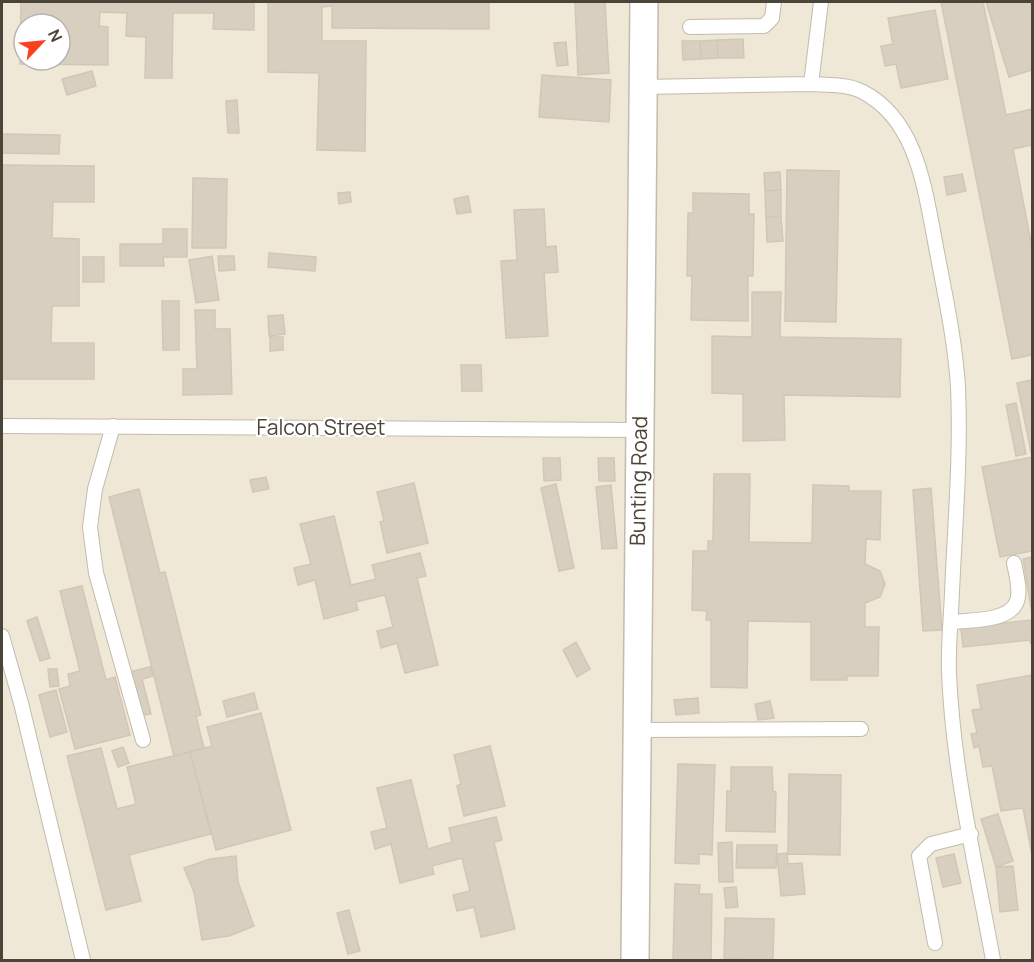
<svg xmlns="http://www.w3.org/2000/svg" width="1034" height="962" font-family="Manrope,sans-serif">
  <rect width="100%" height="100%" fill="#f6f3ec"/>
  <!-- education -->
  <path fill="#efe8d6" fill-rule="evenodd" d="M 2,2 L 1032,2 L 1032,960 L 2,960 ZM 24,24 L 60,24 L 60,60 L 24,60 Z"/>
  <!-- building -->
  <path fill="#d8cfc1" stroke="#d3c7b4" stroke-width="1.5" fill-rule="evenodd" d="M 21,2 L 254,2 L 254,30 L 213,29 L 214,13 L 173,13 L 172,78 L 145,78 L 146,37 L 126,36 L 127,13 L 100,12 L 99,26 L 108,27 L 108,65 L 20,64 ZM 24,24 L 60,24 L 60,60 L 24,60 Z
    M 268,2 L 489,2 L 489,29 L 332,28 L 332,6 L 322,7 L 322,41 L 366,41 L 365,151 L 317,150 L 319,73 L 268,72 Z
    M 575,2 L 605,2 L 609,73 L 578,75 Z
    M 941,2 L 983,2 L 1006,115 L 1032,109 L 1032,145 L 1013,149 L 1032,247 L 1032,355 L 1012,359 Z
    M 986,2 L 1032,2 L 1032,70 L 1009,77 Z
    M 935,10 L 948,79 L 901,88 L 896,64 L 885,66 L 881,46 L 893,44 L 888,18 Z
    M 743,39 L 744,58 L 718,58 L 717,40 Z
    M 717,40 L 718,58 L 701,59 L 700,41 Z
    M 682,41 L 700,41 L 701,59 L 683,60 Z
    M 566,42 L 568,65 L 557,66 L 554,43 Z
    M 92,71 L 96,86 L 67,95 L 62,79 Z
    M 542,75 L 611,80 L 609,122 L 539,117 Z
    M 237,100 L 239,133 L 228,133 L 226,101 Z
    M 2,134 L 60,135 L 59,154 L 2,153 Z
    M 2,165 L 94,166 L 94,202 L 53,202 L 52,238 L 79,239 L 79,306 L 52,306 L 51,343 L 94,343 L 94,379 L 2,379 Z
    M 787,170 L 839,171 L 836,322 L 785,321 Z
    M 780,172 L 781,190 L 765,191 L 764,173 Z
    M 962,174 L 966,191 L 947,195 L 944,177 Z
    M 193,178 L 227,179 L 226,248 L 192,248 Z
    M 781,190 L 781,216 L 766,217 L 765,191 Z
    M 350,192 L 351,202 L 339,204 L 338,193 Z
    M 693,193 L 749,194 L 749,214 L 754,214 L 753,276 L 748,276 L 748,321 L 691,320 L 692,276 L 687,276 L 688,213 L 693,213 Z
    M 468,196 L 471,212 L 457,214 L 454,199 Z
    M 544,209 L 546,247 L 556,246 L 558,272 L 544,273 L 548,336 L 506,338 L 501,261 L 517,260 L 514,210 Z
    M 781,216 L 783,241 L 767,242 L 766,217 Z
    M 163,229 L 187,229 L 187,257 L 163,257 L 164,266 L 120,266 L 120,244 L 163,244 Z
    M 269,253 L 316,257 L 315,271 L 268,267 Z
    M 212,256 L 219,300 L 196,303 L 189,260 Z
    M 218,256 L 234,256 L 235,270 L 219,271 Z
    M 83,257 L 104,257 L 104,282 L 83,282 Z
    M 752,292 L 781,292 L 780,337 L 901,339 L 900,397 L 784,395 L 785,440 L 743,441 L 743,394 L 712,393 L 712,336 L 752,337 Z
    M 162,301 L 179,301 L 179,350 L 163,350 Z
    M 195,310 L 215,310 L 215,329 L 230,329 L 232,394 L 183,395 L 183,369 L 197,369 Z
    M 283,315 L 285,334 L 269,336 L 268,316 Z
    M 270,337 L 283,337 L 283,350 L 270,351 Z
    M 461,365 L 481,365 L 482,391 L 462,391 Z
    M 1032,380 L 1032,551 L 1000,557 L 982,467 L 1032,457 L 1017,383 Z
    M 1016,403 L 1026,454 L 1016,456 L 1006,405 Z
    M 543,458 L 560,458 L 561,480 L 544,481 Z
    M 598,458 L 614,458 L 615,481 L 599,481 Z
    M 714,474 L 750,474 L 749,542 L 812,543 L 813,485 L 849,486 L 849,491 L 881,491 L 880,540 L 866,539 L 865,564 L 880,571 L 885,584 L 880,597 L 865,603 L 865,627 L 879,627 L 878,676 L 847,676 L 847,680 L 811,680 L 811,622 L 748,621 L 747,688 L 711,687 L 711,620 L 706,620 L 707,611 L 692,610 L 693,551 L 708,551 L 708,541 L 713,541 Z
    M 266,477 L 269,489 L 253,492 L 250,480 Z
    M 414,483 L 428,543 L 387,553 L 380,522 L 384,521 L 377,492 Z
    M 556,484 L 574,568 L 559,571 L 541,488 Z
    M 611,485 L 617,548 L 602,549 L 596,487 Z
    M 931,488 L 942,630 L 923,631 L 913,490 Z
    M 139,489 L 160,573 L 165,572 L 201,715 L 196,716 L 204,748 L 174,756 L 109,497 Z
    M 334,516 L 351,585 L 376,579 L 372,565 L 420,553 L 426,576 L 417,578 L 438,665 L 405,673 L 397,643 L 381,648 L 377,631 L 393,627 L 385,595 L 356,602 L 358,610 L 324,619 L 315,580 L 298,585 L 294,568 L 311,564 L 300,524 Z
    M 1032,557 L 1032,614 L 1023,559 Z
    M 82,586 L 106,680 L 115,677 L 130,735 L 75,749 L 59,689 L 70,686 L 68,674 L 80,671 L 60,591 Z
    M 37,617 L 50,658 L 40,661 L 27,621 Z
    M 1031,620 L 1032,643 L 1030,643 L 1030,640 L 963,647 L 961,628 Z
    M 576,642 L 590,669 L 577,677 L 563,650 Z
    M 150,667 L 153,676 L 142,679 L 151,714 L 140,716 L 129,672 Z
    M 48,669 L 57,669 L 59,686 L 50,687 Z
    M 1032,675 L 1032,855 L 1023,808 L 1001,811 L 992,766 L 983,767 L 979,746 L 974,748 L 971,734 L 977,733 L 972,710 L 981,709 L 977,685 Z
    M 56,690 L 67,732 L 50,737 L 39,695 Z
    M 254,693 L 258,709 L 227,717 L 223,701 Z
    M 698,698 L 699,713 L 676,715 L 674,700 Z
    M 770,701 L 774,718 L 758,720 L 755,704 Z
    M 261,713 L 291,830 L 216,850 L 190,752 L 212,746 L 207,727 Z
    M 490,746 L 505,806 L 464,816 L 457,786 L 461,784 L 454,755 Z
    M 123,747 L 129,763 L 118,767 L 112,751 Z
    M 101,748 L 117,809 L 136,804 L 127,767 L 190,752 L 211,834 L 129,855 L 141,901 L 106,910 L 67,756 Z
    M 678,764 L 715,765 L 712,855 L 699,854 L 699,864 L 675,863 Z
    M 731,767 L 772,767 L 773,791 L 776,792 L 775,832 L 726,831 L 727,791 L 731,791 Z
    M 789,774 L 841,775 L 840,855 L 788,854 Z
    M 411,780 L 428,849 L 452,842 L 449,828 L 496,817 L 502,840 L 494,842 L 515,929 L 481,937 L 474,907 L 457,911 L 453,895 L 470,891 L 462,858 L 432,866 L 434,874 L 400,883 L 391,844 L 375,849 L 371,832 L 387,828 L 377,788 Z
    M 998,814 L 1013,861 L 996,867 L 981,819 Z
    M 732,842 L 733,882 L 719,882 L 718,843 Z
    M 737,845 L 777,845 L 776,868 L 736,868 Z
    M 787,853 L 788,864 L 802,863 L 805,894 L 781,896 L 777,854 Z
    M 954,854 L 961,883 L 943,887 L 936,858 Z
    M 236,856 L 238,882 L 254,926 L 229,936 L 202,940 L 194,892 L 184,868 L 210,859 Z
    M 1013,866 L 1018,910 L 1000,912 L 996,867 Z
    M 675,884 L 700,885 L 699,894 L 712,894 L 711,960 L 673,960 Z
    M 736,887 L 738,907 L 726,908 L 724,888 Z
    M 349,910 L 360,951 L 348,954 L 337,913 Z
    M 725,918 L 774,919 L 773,960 L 724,959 Z"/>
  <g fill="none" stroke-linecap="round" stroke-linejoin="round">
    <!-- lane casing -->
    <g stroke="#c2bbae" stroke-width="16">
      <path id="lane" d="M 690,27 L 764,26 L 772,18 L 774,2
        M 811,84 C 829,85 847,84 863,92 C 915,119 924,184 934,236 C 943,286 955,337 958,387 C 961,455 955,524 952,592 C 951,619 948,646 949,673 C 953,770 976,866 993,960
        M 642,87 L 811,84 L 821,2
        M 2,426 L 640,430
        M 113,426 L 95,489 L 90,527 L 96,573 L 143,740
        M 951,622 C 969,620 1010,622 1017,601 C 1021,590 1016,574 1014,563
        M 2,636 L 21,703 L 83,960
        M 637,730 L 861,729
        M 935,943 L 919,856 L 931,844 L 971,834"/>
    </g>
    <!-- street casing -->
    <g stroke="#c2bbae" stroke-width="30">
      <path id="street" d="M 635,960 L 644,2"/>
    </g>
    <!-- lane -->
    <use href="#lane" stroke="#fff" stroke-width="14"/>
    <!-- street -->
    <use href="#street" stroke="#fff" stroke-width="27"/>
  </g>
  <g text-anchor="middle" stroke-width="4.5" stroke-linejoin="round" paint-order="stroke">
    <!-- street labels -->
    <g font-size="21" fill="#4b4439" stroke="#fff">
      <text x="321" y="435">Falcon Street</text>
      <text transform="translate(639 481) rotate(-89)" y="7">Bunting Road</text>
    </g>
  </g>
  <!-- border -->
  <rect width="1034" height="962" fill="none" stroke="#4b4439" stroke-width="6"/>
  <!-- north arrow -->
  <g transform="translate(42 42) rotate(64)"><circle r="28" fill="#ffffff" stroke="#b7b4b0" stroke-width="1.5"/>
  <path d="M0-4.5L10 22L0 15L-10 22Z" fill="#fc3f1d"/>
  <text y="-9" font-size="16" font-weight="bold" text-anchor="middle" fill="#4b4439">N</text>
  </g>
</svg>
